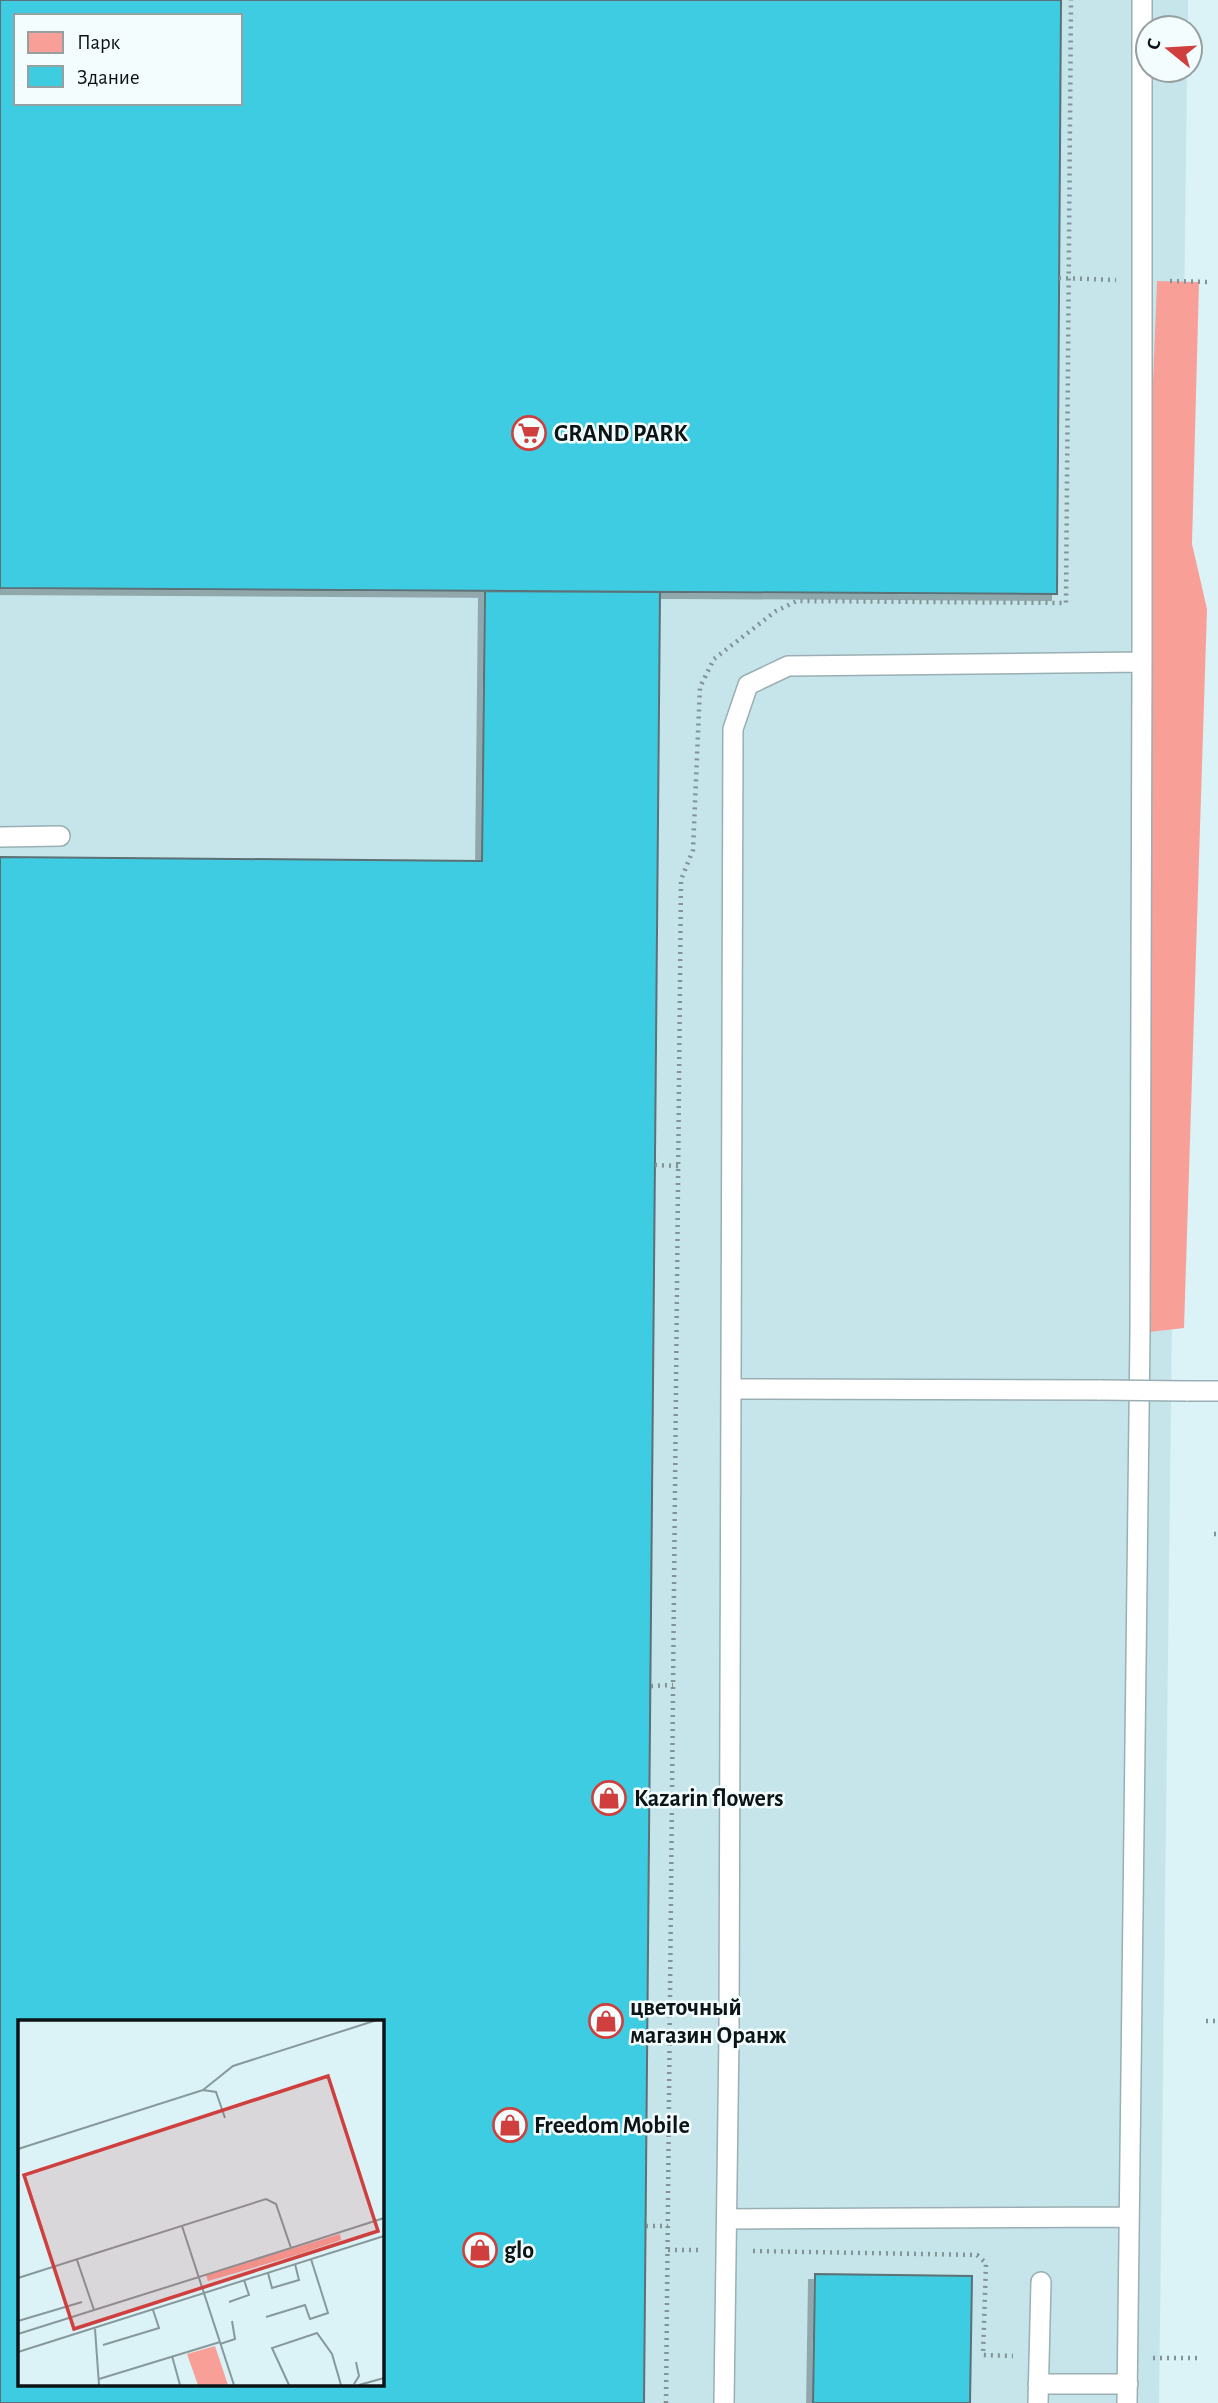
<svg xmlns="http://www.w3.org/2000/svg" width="1218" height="2403" font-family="'Alegreya Sans',sans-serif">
  <defs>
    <filter id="shadow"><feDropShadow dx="-6" dy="6" stdDeviation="0" flood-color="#0004"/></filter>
  </defs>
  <rect width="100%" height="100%" fill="#dbf2f6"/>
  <!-- built -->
  <path fill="#c5e5eb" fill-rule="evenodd" d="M 0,0 L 1188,0 L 1188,28 L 1148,28 L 1148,70 L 1187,70 L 1159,2403 L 0,2403 ZM 16,16 L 240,16 L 240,103 L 16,103 ZM 19,2022 L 382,2022 L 382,2384 L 19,2384 Z"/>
  <!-- green -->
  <path fill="#f8a098" d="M 1157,281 L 1199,282 L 1192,544 L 1207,609 L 1184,1328 L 1140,1333 L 1142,662 Z"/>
  <!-- building -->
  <path fill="#3ecce1" stroke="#5c7074" stroke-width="2" fill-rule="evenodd" filter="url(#shadow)" d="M 0,0 L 1061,0 L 1057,594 L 0,588 ZM 16,16 L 240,16 L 240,103 L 16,103 Z
    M 485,591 L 660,592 L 644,2403 L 0,2403 L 0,857 L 482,861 ZM 19,2022 L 382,2022 L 382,2384 L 19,2384 Z
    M 815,2274 L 972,2276 L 970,2403 L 813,2403 Z"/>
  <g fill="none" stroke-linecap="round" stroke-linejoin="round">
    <!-- lane casing -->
    <g stroke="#99afb3" stroke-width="22">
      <path id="lane" d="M 0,837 L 60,836
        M 731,1389 L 1100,1390
        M 1186,1391 L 1218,1391
        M 727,2219 L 1128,2217
        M 1038,2384 L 1128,2384
        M 724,2403 L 729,2034 L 733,729 L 748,685 L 788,666 L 1142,662 L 1142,0
        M 1038,2403 L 1041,2282
        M 1127,2403 L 1140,1333 L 1142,662"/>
    </g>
    <!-- path -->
    <path stroke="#829396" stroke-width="4.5" stroke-dasharray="2 5" stroke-linecap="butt" d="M 1059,278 L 1116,280
      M 1170,281 L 1208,282
      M 655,1165 L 678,1166
      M 1214,1534 L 1218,1534
      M 651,1686 L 673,1685
      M 1206,2021 L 1218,2021
      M 646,2226 L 668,2226
      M 668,2250 L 699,2250
      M 753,2251 L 977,2255 L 986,2263 L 983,2355 L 1013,2356
      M 1153,2358 L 1201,2358
      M 666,2403 L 681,880 L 693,850 L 700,687 L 714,659 L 776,611 L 797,601 L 1066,603 L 1071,0"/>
    <!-- lane -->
    <use href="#lane" stroke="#fff" stroke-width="19"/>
    <!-- lane-bridge casing -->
    <g stroke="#99afb3" stroke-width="22" stroke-linecap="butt">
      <path id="lane-bridge" d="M 1100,1390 L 1186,1391"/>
    </g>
    <!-- lane-bridge -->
    <use href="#lane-bridge" stroke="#fff" stroke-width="19"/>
  </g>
  <!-- icons -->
  <defs>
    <g id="supermarket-ring" transform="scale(1.75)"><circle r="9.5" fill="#f3fdfe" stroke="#ce3f3e" stroke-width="1.5"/><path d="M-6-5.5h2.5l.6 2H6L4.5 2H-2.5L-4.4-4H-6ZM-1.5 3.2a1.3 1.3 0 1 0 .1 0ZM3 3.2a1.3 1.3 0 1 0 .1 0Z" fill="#ce3f3e"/></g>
    <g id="shop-ring" transform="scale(1.75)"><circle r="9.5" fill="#f3fdfe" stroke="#ce3f3e" stroke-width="1.5"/><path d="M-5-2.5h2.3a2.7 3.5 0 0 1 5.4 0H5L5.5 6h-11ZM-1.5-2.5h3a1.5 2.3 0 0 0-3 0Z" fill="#ce3f3e"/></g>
  </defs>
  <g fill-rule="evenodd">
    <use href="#supermarket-ring" x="529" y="433"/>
    <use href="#shop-ring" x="609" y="1798"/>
    <use href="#shop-ring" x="606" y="2021"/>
    <use href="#shop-ring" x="510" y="2125"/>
    <use href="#shop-ring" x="480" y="2250"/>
  </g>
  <g text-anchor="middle" stroke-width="5" stroke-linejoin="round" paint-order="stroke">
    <!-- poi labels -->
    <g font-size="24" font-weight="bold" fill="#0c1416" stroke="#f3fdfe" text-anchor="start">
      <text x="554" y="441">GRAND PARK</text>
      <text x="634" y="1806">Kazarin flowers</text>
      <text x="630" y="2015">цветочный<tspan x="630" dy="28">магазин Оранж</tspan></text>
      <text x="534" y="2133">Freedom Mobile</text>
      <text x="504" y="2258">glo</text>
    </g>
  </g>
  <!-- overview -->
  <g transform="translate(18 2020)">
    <rect width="366" height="366" fill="#dbf2f6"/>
    <path d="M 322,214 L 323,220 L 282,234 L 190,261 L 188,255 ZM 197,326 L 210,365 L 180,365 L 169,334 Z" fill="#f8a098"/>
    <path fill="none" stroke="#88999c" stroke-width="2" d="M 185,70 L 215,46 L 359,0M 0,129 L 185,70 L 198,72 L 207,98M 164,206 L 216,365M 59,240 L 76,290M 250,253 L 254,268 L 281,260 L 277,244M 0,258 L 248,179 L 258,184 L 273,228 L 366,198M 211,282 L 231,275 L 226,260M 248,297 L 287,285 L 292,299 L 310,293 L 293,239M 0,301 L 64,282M 77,309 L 81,365M 0,314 L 273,228M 202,324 L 217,319 L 214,301M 85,325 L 141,308 L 135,290M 0,332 L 366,216M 154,336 L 162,365M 81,359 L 202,322M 336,364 L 341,356 L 338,342M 271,365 L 254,328 L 299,313 L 314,334 L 323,365M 341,365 L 366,358"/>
    <path fill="#ce3f3e" fill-opacity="0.15" stroke="#ce3f3e" stroke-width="3.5" d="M 310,56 L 360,211 L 56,309 L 6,155 Z"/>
    <rect width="366" height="366" fill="none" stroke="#0c1416" stroke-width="3.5"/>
  </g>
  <!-- legend -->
  <rect x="14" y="14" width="228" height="91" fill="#f3fdfe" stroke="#97a0a1" stroke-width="2"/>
  <rect x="28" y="32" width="35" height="21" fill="#f8a098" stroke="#97a0a1" stroke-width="2"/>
  <text x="77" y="49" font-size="21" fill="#0c1416">Парк</text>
  <rect x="28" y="66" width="35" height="21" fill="#3ecce1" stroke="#97a0a1" stroke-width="2"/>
  <text x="77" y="84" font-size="21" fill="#0c1416">Здание</text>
  <!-- north arrow -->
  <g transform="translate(1169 49) rotate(288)"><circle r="33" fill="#f3fdfe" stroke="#97a0a1" stroke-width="2"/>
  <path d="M0-5L12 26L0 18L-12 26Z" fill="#ce3f3e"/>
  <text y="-10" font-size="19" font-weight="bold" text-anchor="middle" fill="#0c1416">С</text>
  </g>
</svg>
